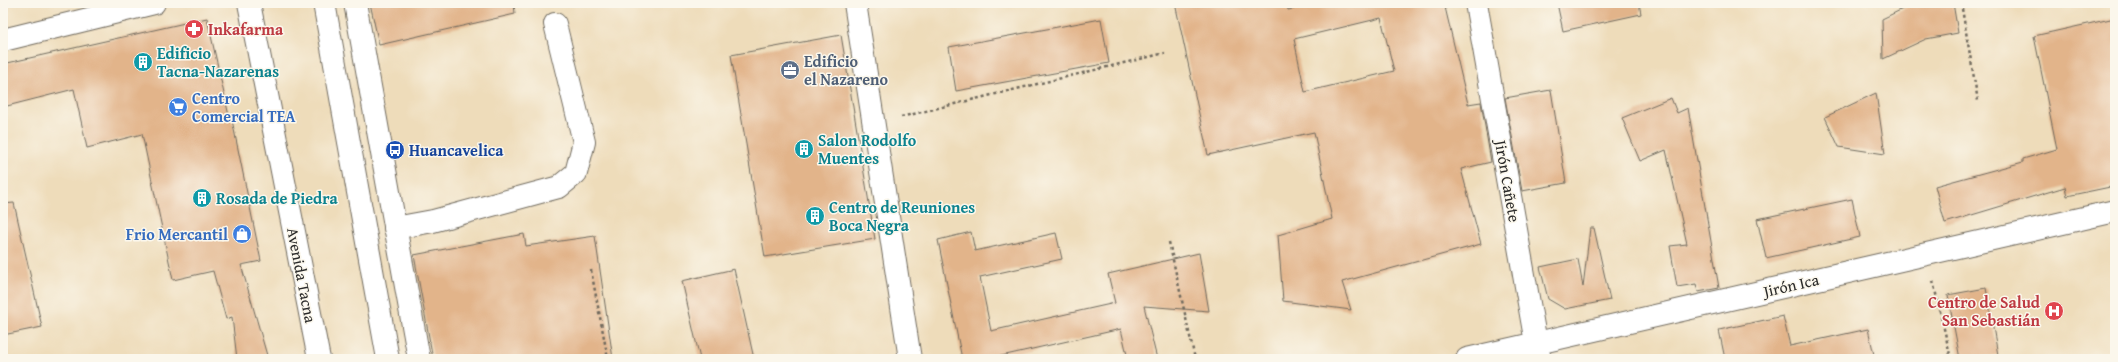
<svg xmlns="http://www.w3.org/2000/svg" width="2118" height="362" font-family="'Gentium Book Plus',serif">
  <rect width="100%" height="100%" fill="#fbf7ec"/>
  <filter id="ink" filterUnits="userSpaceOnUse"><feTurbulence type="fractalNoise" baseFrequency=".025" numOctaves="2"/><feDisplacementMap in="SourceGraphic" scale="8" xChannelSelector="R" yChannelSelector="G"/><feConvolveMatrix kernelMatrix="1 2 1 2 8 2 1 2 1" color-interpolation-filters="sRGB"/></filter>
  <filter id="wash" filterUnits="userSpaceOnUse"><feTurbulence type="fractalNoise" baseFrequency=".012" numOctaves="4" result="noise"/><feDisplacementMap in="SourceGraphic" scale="16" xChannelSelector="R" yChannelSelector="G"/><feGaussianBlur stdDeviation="0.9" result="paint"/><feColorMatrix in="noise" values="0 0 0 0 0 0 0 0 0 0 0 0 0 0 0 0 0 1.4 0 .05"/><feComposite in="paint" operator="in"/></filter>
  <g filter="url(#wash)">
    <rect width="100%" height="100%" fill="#eedcba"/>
    <g id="blocks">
      <!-- building -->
      <path fill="#e2b48a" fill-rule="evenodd" d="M 370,3 L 514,3 L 515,14 L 379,45 Z
        M 1175,3 L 1286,3 L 1288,10 L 1319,3 L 1444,3 L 1468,104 L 1481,102 L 1491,162 L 1461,169 L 1481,244 L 1342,282 L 1351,310 L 1283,301 L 1278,235 L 1332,219 L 1314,132 L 1208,155 ZM 1381,18 L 1394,71 L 1305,92 L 1294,39 Z
        M 1557,3 L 1639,3 L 1641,14 L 1563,31 Z
        M 1915,3 L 1953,3 L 1958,33 L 1926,39 L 1883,59 L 1882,19 Z
        M 207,18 L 229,116 L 231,115 L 261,261 L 241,265 L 268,359 L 237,359 L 232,317 L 226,319 L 213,271 L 173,280 L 142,134 L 87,148 L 74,89 L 3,107 L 3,64 Z
        M 2115,18 L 2115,186 L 2067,196 L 2065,187 L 1945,223 L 1935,186 L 2023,162 L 2023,159 L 2057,149 L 2034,36 Z
        M 1101,19 L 1109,63 L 956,91 L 949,47 Z
        M 841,35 L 875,239 L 765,257 L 731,55 Z
        M 1551,90 L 1566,183 L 1522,191 L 1505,98 Z
        M 1876,93 L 1885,154 L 1839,147 L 1825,117 Z
        M 1671,98 L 1677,113 L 1688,108 L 1719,288 L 1698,292 L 1696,284 L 1677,287 L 1670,246 L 1687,244 L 1666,150 L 1640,161 L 1622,118 Z
        M 1852,199 L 1860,237 L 1766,258 L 1757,219 Z
        M 14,203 L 42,327 L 3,335 L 3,204 Z
        M 1590,228 L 1594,228 L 1610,300 L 1565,309 L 1548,299 L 1540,267 L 1578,259 L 1583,287 Z
        M 971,232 L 975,251 L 1056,233 L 1062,259 L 980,277 L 991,331 L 1115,303 L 1108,274 L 1199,253 L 1209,311 L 1144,306 L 1157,359 L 1128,359 L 1121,329 L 988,359 L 962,359 L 938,240 Z
        M 524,234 L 526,246 L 595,236 L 613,359 L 433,359 L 414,255 Z
        M 734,269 L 754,359 L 700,359 L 682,281 Z
        M 1986,288 L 1998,355 L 1974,359 L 1960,359 L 1948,295 Z
        M 1783,316 L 1790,346 L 1868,329 L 1875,359 L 1725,359 L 1719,330 Z"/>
    </g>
  </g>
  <g filter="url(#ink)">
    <use href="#blocks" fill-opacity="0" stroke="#6f695d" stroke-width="1"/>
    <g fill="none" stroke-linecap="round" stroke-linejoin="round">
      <!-- minor casing -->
      <g stroke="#6f695d" stroke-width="24">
        <path id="minor" d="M 855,3 L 910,359
          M 1476,3 L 1536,343 L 1540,359
          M 3,40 L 154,3
          M 395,228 L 433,221 L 559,187 L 576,173 L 584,142 L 555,24
          M 1467,359 L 2115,211"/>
      </g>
      <!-- major casing -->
      <g stroke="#6f695d" stroke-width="24">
        <path id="major" d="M 249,3 L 319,359
          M 324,3 L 388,359
          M 355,3 L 419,359"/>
      </g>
      <!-- path -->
      <path stroke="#6f695d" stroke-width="2.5" stroke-dasharray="3 3" stroke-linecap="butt" d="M 1961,3 L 1978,101
        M 901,117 L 1165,53
        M 1169,242 L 1195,359
        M 591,270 L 608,359
        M 1933,281 L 1951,359"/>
      <!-- minor -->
      <use href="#minor" stroke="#fff" stroke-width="22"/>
      <!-- major -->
      <use href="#major" stroke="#fff" stroke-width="22"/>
    </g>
  </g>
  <!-- icons -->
  <defs>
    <g id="pharmacy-disc" transform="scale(1)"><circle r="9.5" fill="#e0444e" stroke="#fbf7ec"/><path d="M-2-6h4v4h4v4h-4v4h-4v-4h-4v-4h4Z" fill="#fff"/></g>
    <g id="building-disc" transform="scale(1)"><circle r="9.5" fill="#0f9aa8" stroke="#fbf7ec"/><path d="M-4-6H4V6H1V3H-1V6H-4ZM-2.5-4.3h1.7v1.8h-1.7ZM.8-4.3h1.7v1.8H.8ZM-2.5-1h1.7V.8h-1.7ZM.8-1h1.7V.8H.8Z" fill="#fff"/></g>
    <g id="office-disc" transform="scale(1)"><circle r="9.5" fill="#5c6f8a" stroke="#fbf7ec"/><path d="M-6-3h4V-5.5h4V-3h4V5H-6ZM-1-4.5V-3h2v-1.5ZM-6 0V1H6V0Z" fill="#fff"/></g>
    <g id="supermarket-disc" transform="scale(1)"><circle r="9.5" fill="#3f7fe0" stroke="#fbf7ec"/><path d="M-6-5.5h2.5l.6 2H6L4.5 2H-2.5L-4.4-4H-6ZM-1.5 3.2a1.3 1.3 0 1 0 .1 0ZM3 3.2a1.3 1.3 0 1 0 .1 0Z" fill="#fff"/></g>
    <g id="bus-disc" transform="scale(1)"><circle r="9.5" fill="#1a4fb4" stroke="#fbf7ec"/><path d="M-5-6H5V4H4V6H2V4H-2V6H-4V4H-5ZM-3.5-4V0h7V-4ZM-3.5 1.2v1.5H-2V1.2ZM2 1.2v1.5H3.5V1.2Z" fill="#fff"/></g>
    <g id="shop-disc" transform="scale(1)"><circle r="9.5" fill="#3f7fe0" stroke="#fbf7ec"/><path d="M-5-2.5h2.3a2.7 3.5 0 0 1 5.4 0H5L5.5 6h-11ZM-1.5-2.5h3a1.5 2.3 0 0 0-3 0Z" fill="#fff"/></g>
    <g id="hospital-disc" transform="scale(1)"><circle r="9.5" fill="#e0444e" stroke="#fbf7ec"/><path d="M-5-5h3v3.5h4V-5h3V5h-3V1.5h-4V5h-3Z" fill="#fff"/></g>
  </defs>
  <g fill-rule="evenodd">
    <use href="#pharmacy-disc" x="194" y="29"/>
    <use href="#building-disc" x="143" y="62"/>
    <use href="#office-disc" x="790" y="70"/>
    <use href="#supermarket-disc" x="178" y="107"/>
    <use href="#building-disc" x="804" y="149"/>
    <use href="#bus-disc" x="395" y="150"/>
    <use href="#building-disc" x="202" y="198"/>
    <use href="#building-disc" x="815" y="216"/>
    <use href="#shop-disc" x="242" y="234"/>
    <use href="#hospital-disc" x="2054" y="311"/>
  </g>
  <g text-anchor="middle" stroke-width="3" stroke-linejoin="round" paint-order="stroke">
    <!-- health labels -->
    <g font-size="16" font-weight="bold" fill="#be3a42" stroke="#fbf7ec" text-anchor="start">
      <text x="208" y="35">Inkafarma</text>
      <text x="2040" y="308" text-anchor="end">Centro de Salud<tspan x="2040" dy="18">San Sebastián</tspan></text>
    </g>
    <!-- culture labels -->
    <g font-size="16" font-weight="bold" fill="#0d838f" stroke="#fbf7ec" text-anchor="start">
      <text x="157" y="59">Edificio<tspan x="157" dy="18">Tacna-Nazarenas</tspan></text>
      <text x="818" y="146">Salon Rodolfo<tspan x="818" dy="18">Muentes</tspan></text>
      <text x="216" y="204">Rosada de Piedra</text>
      <text x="829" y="213">Centro de Reuniones<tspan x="829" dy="18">Boca Negra</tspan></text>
    </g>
    <!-- service labels -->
    <g font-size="16" font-weight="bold" fill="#4e5e75" stroke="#fbf7ec" text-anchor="start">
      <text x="804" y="67">Edificio<tspan x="804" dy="18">el Nazareno</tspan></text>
    </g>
    <!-- shop labels -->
    <g font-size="16" font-weight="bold" fill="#366cbe" stroke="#fbf7ec" text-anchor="start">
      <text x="192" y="104">Centro<tspan x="192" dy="18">Comercial TEA</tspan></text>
      <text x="228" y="240" text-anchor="end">Frio Mercantil</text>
    </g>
    <!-- transit labels -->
    <g font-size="16" font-weight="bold" fill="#164399" stroke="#fbf7ec" text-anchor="start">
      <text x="409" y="156">Huancavelica</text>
    </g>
    <!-- street labels -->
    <g font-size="16" fill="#2b2b2b" stroke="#fbf7ec">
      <text transform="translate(1508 181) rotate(80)" y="6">Jirón Cañete</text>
      <text transform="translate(302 275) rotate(79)" y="6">Avenida Tacna</text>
      <text transform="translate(1791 285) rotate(-13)" y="6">Jirón Ica</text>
    </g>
  </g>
  <!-- margin -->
  <rect width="2118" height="362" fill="none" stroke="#fbf7ec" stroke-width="16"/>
</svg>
